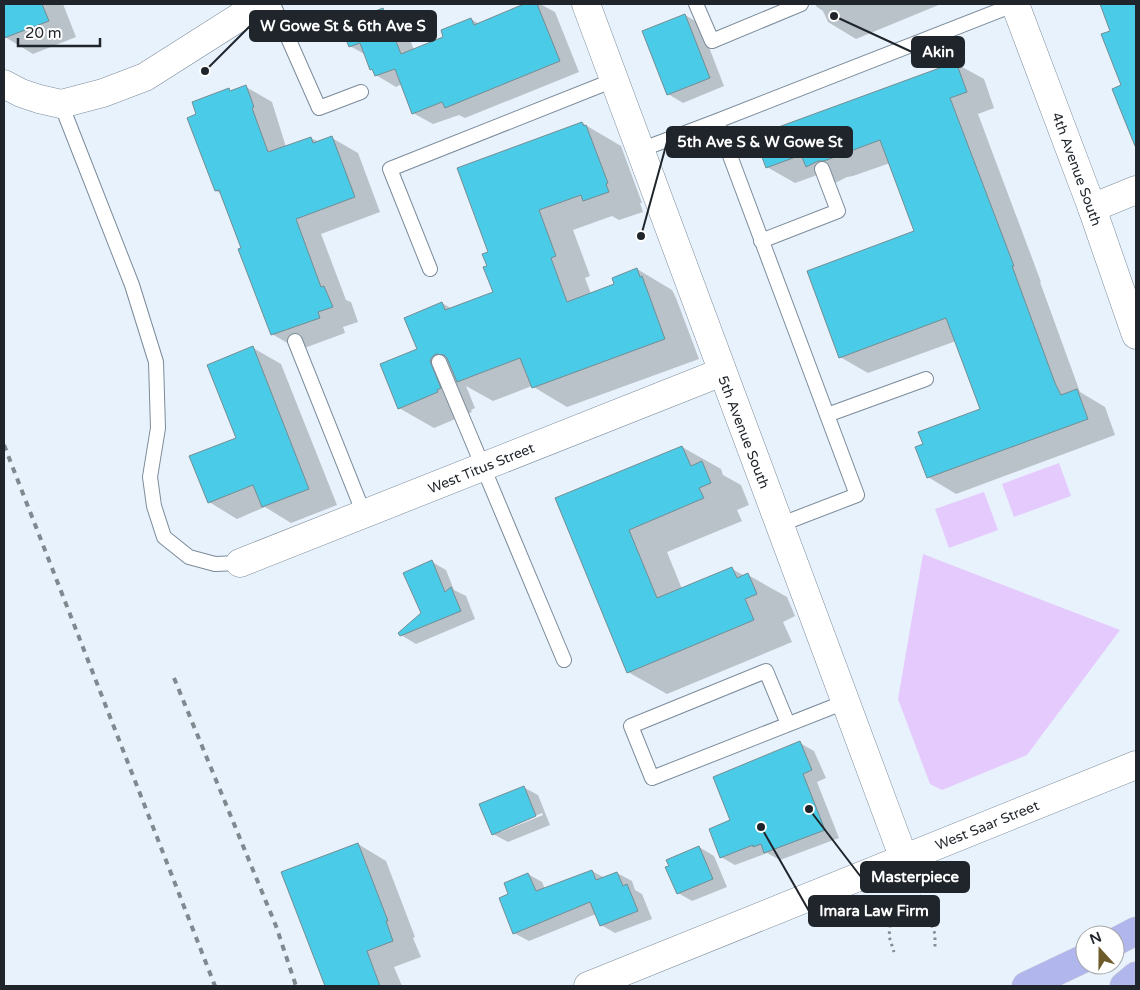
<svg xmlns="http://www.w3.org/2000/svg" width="1140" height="990" font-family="'Varela Round',sans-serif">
  <rect width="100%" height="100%" fill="#e8f2fc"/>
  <!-- green -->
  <path fill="#e5cafd" d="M 1059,463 L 1071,496 L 1014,517 L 1002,484 Z
    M 984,492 L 998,530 L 949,548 L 935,509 Z
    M 923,554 L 1120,630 L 1027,755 L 942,790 L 930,784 L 898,699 Z"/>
  <!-- shadow -->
  <path fill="#0003" fill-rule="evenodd" d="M 4,4 L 63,4 L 76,37 L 33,54 L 5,37 Z
    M 528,4 L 540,4 L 555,12 L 579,72 L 465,118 L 459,115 L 433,124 L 413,113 L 402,84 L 396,87 L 376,75 L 374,71 L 371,69 L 366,55 L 350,46 L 383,10 L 403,21 L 414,50 L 445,37 L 471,19 L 479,24 Z
    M 815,4 L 941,4 L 856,39 L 828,22 L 823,11 L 817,7 Z
    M 1101,4 L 1136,4 L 1136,126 L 1126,120 L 1122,86 L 1112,31 Z
    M 685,15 L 700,24 L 724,86 L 683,103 L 668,94 Z
    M 955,63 L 984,79 L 994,108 L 978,114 L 1041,282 L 1040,282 L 1080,392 L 1105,407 L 1115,435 L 956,494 L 928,477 L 982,410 L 956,341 L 868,373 L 840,357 L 915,232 L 890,163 L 853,176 L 847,177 L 835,183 L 820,174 L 795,183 L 767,167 Z
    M 246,87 L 272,102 L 286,147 L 311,138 L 319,142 L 332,138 L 358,153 L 380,212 L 321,234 L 346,300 L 351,302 L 358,322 L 343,327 L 345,333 L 299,350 L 272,334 L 222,194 L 216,191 L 198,115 L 229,90 L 233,92 Z
    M 582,123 L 621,146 L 642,203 L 640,203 L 643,212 L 619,220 L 612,216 L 573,230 L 590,276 L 585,278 L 591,294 L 616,285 L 637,269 L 672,290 L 676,298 L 699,359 L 567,407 L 532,386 L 493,401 L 466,386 L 475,408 L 471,410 L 472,412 L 434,428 L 399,408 L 419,349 L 442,303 L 452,309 L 494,292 L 488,266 L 490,253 Z
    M 253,348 L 281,364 L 337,505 L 291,523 L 265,507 L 237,519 L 209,502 L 238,438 Z
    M 682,447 L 721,469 L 723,475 L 741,485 L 749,505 L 737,510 L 742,521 L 667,552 L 682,589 L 732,569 L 745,576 L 748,575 L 787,597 L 795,616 L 783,622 L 792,642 L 667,694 L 628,672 L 557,499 Z
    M 432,562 L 446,570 L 454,590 L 466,596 L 475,619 L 416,644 L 401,635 L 422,614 Z
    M 800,743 L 814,751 L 826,778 L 817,782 L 839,838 L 780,860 L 767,853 L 735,865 L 721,857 Z
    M 523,787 L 538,795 L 550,825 L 508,842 L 493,834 ZM 542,813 L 543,815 L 501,832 L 501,830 Z
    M 358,844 L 386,861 L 415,937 L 413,938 L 421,957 L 394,967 L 402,986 L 327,986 L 283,873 Z
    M 699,847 L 714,856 L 727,887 L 692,901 L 678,893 Z
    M 592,871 L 605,878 L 617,873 L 632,881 L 635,890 L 642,894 L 652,919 L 615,933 L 601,925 L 596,914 L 529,941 L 514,933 L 510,895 L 528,874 L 542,882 L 545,889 Z"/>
  <!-- building -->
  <path fill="#4acbe7" stroke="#748d93" d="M 4,4 L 42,4 L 49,21 L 4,38 Z
    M 524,4 L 537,4 L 560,61 L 445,108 L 442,102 L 412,114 L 395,69 L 375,76 L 372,69 L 370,70 L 360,43 L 349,47 L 340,25 L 383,8 L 401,54 L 443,37 L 441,30 L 471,18 L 474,25 Z
    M 1100,4 L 1136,4 L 1136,146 L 1135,146 L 1112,89 L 1121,85 L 1101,34 L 1110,31 Z
    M 685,14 L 710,78 L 667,95 L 642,31 Z
    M 956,62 L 967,92 L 950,98 L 1014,266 L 1012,266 L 1055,383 L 1061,395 L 1077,389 L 1088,419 L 927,478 L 915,447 L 923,444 L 918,432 L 980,409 L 946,318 L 839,358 L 807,271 L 914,231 L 880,140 L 824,161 L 818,161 L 806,167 L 801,155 L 766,168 L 754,136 Z
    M 246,85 L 254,107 L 252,108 L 268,152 L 311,137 L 313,143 L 332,136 L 355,197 L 296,219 L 321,287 L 324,286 L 333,307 L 318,312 L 320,318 L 271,335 L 238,249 L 241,248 L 219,190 L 215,191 L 187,118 L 196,114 L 192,102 L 229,88 L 230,91 Z
    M 582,122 L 584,126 L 586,125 L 608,183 L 606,184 L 609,192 L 583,201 L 581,195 L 539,210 L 556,256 L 551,258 L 567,302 L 614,284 L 612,278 L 637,268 L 640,277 L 642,276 L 665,339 L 532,388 L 520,358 L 457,382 L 447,358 L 444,355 L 436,354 L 432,357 L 430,361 L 441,388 L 437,390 L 438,392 L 398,409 L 380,364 L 417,349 L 404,318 L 442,302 L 445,310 L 493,292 L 483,267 L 487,266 L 482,254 L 488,252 L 457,168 Z
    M 253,346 L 309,489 L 262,507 L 253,485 L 208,503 L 189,456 L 236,438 L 207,365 Z
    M 682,446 L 691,466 L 702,461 L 711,483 L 699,488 L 704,498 L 629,530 L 657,598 L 732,567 L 737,578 L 748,573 L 757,594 L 745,599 L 754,620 L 627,673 L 555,498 Z
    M 432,560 L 445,592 L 451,587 L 461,611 L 400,636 L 398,633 L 421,613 L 403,573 Z
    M 800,741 L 812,770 L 803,774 L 825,830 L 764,853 L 761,844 L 753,847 L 753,845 L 720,858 L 709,829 L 730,820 L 713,777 Z
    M 524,786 L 536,816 L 492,835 L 479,804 Z
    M 358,843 L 388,921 L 386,921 L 393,941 L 367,951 L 380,986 L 325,986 L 281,872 Z
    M 699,846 L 713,879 L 677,894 L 665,867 L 669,866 L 666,860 Z
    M 592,870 L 596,880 L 617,872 L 623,886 L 627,884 L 638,911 L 600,926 L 590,902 L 513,934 L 499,898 L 508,894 L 504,883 L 528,873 L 536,891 Z"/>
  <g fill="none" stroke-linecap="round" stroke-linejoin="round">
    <!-- service casing -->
    <g stroke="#7b8b9a" stroke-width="16">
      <path id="service" d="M 273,4 L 319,108 L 361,92
        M 696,4 L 712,41 L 801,4
        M 61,104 L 132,285 L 156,362 L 158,428 L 150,477 L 154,506 L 164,537 L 189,557 L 215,564 L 240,563
        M 717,121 L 1016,4
        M 640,150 L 717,121 L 857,495 L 779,525
        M 761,241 L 838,211 L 822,169
        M 430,269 L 390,169 L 614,80
        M 295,341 L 364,514
        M 439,362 L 564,660
        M 827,415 L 926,379
        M 788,724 L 766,671 L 631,726 L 652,778 L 845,702"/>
    </g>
    <!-- minor casing -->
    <g stroke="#7b8b9a" stroke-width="29">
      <path id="minor" d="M 586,4 L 904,859
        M 4,84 L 21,93 L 39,99 L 61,104 L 103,93 L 145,77 L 260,4
        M 1092,208 L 1136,190
        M 240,563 L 722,372
        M 588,986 L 1136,765"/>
    </g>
    <!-- tertiary casing -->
    <g stroke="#7b8b9a" stroke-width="29">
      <path id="tertiary" d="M 1015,4 L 1092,208 L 1136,335"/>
    </g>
    <!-- primary casing -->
    <g stroke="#cecfd0" stroke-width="29">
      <path id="primary" d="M 1115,942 L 1136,931
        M 1026,986 L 1085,958
        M 1124,986 L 1136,976"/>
    </g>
    <!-- path -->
    <path stroke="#848d95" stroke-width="3" stroke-dasharray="2.5 4" stroke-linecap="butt" d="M 917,889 L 935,934 L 935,949
      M 893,899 L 889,936 L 894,952"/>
    <!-- service -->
    <use href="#service" stroke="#fff" stroke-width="14"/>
    <!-- minor -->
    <use href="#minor" stroke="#fff" stroke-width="28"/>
    <!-- tertiary -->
    <use href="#tertiary" stroke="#fff" stroke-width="28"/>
    <!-- primary -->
    <use href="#primary" stroke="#b1b6ec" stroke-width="28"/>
    <!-- rail -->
    <path stroke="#808890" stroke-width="4" stroke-dasharray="6 6" stroke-linecap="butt" d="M 4,445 L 215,986
      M 174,678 L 276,926 L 296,986"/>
  </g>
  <g text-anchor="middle" stroke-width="4" stroke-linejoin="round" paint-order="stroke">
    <!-- street labels -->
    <g font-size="14" fill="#1f252b" stroke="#fff">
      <text transform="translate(1077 169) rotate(70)" y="5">4th Avenue South</text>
      <text transform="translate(744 432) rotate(69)" y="5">5th Avenue South</text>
      <text transform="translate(481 468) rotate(-22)" y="5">West Titus Street</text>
      <text transform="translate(987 825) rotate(-22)" y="5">West Saar Street</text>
    </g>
  </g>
  <!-- callouts -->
  <path fill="none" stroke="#1f252b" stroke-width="2" d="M205 71L250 26M834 16L912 52M641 236L667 142M809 809L861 877M761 827L809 911"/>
  <g fill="#1f252b" stroke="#fff" stroke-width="2">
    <circle cx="205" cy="71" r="5"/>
    <circle cx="834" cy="16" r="5"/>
    <circle cx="641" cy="236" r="5"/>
    <circle cx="809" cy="809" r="5"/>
    <circle cx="761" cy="827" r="5"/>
  </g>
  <g fill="#1f252b" stroke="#1f252b" stroke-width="2">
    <rect x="250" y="11" width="186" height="30" rx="5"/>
    <rect x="912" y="37" width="52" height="30" rx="5"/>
    <rect x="667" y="127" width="185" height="30" rx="5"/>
    <rect x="861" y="862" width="108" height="30" rx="5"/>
    <rect x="809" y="896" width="130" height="30" rx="5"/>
  </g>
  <g font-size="15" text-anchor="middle" font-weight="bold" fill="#fff">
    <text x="343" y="31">W Gowe St &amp; 6th Ave S</text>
    <text x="938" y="57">Akin</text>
    <text x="760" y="147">5th Ave S &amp; W Gowe St</text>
    <text x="915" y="882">Masterpiece</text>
    <text x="874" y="916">Imara Law Firm</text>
  </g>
  <!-- border -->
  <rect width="1140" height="990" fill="none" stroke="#1f252b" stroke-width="10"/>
  <!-- north arrow -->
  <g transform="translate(1100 950) rotate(339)"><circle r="24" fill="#ffffff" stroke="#a5a8aa"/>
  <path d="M0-4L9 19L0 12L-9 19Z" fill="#6d5b29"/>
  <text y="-8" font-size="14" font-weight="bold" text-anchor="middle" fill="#1f252b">N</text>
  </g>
  <!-- scale -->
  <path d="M18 38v8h82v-8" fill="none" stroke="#1f252b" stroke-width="2.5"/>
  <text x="25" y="38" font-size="15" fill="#1f252b" stroke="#ffffff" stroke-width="4" paint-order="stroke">20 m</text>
</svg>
